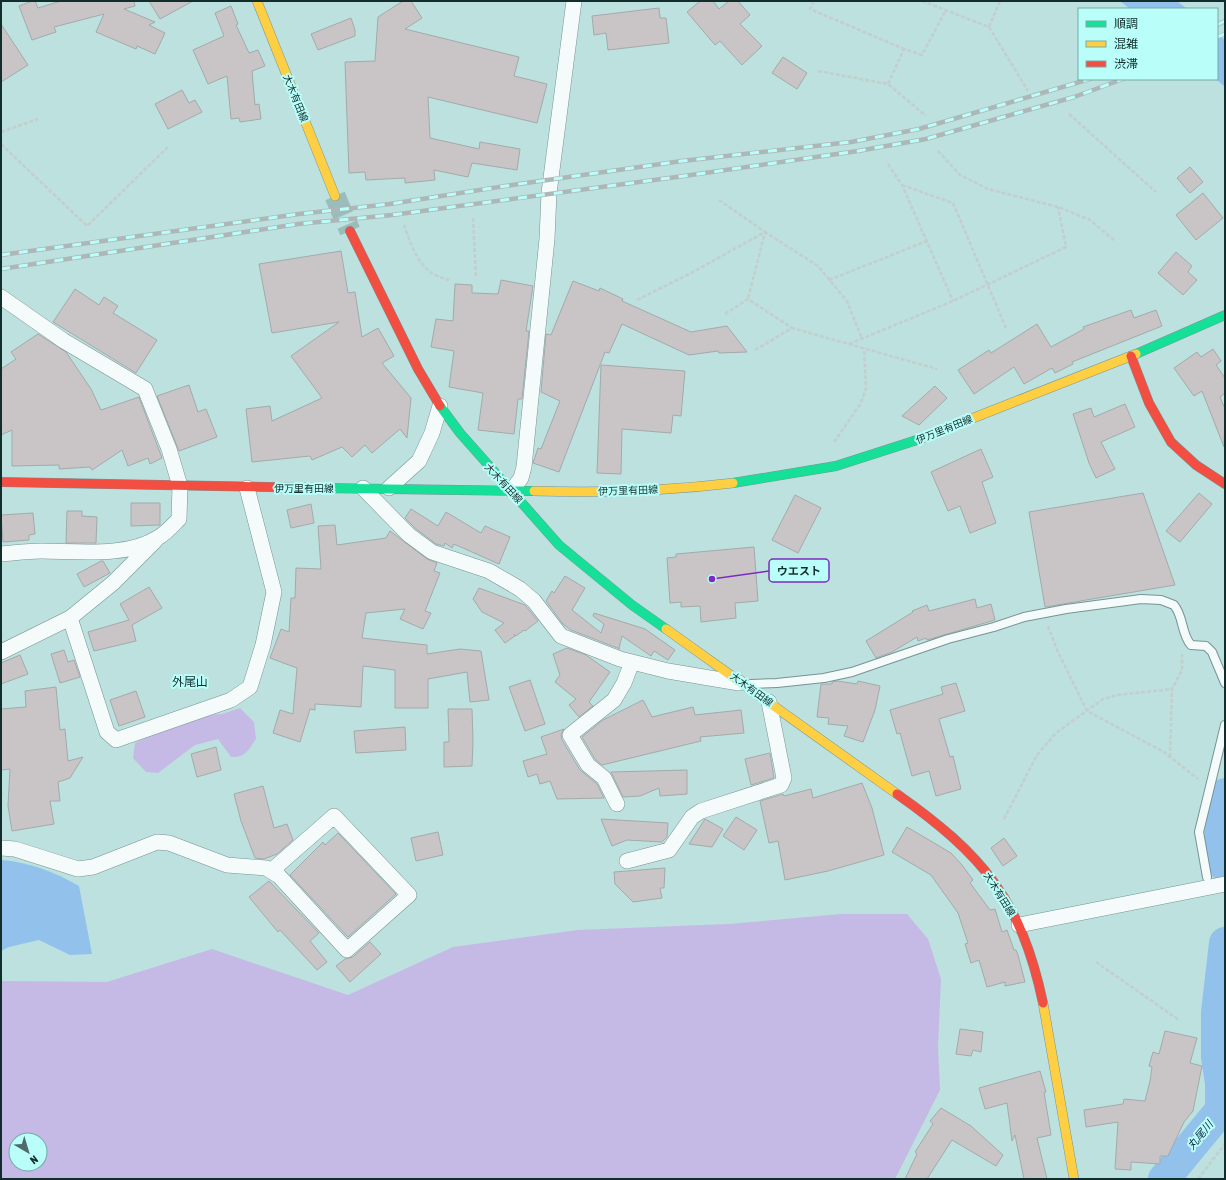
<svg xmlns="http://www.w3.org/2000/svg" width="1226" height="1180" font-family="'Asap Condensed','Noto Sans JP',sans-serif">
  <rect width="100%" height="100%" fill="#bce1df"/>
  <!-- forest -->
  <path fill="#c5b9e6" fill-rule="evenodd" d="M 240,708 L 254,722 L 256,739 C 249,749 246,758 231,757 L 218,739 L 195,745 L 158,773 L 146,772 L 133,758 L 135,743 L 151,735 L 204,715 L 222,714 Z
    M 841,914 L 907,914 L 928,939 L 941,979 L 938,1047 L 940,1090 L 895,1179 L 1,1179 L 1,981 L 107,982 L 212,949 L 348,995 L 453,947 L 578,930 L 729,924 ZM 16,1140 L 40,1140 L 40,1164 L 16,1164 Z"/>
  <!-- water -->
  <path fill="#92c2ec" d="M 1120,1 L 1177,1 L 1187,9 L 1130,9 Z
    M 1217,33 L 1225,40 L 1225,87 L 1216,79 Z
    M 1,860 C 29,862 55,872 79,886 L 92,954 L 70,955 L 39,940 L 9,947 L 1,951 Z"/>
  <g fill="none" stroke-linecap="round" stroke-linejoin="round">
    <!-- river -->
    <path stroke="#92c2ec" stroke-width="32" d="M 1225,794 C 1220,822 1218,838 1225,866
      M 1164,1179 L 1221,1110 L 1221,1083 L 1217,1057 L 1217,1012 L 1225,943"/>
  </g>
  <!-- building -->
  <path fill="#c9c5c7" stroke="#a3aaaa" d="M 32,1 L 35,1 L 38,8 L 61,1 L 134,1 L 135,6 L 124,9 L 155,22 L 149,25 L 165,33 L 155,54 L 137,46 L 136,49 L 96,32 L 104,14 L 54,27 L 56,32 L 32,40 L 19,6 Z
    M 149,1 L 193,1 L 160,19 Z
    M 403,1 L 411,1 L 422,18 L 405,29 L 519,57 L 514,76 L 547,84 L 537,123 L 428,97 L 430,138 L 479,149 L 480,142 L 520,149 L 517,170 L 472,163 L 468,177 L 434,170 L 435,180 L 405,183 L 405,178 L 366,180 L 365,172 L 349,173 L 345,62 L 375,61 L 378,17 Z
    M 700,1 L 713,1 L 719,9 L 729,1 L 738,1 L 750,15 L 740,24 L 762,46 L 742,65 L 720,41 L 715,45 L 687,12 Z
    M 231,6 L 238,24 L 236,25 L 249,53 L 258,50 L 265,66 L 252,71 L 255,105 L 259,104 L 261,119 L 240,122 L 239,118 L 231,119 L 227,76 L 208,84 L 193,50 L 224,36 L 215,13 Z
    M 659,8 L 660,18 L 666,18 L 669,43 L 608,50 L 606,33 L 594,35 L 592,16 Z
    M 351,18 L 355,30 L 355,36 L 318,50 L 311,34 Z
    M 1,24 L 28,65 L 1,82 Z
    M 783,57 L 807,73 L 797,89 L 772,73 Z
    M 182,90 L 189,103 L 195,100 L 202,112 L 168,129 L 155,104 Z
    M 1190,167 L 1203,182 L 1190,193 L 1177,178 Z
    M 1203,193 L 1223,218 L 1196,240 L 1176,215 Z
    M 341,251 L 348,293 L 355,292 L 362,337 L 378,328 L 394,356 L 382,363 L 411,398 L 407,438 L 400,429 L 372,453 L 365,445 L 352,457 L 342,447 L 312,460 L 310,456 L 252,462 L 246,409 L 270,406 L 272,421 L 322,398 L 291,356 L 339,322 L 272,333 L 259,264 Z
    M 1176,252 L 1192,266 L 1188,272 L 1197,280 L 1183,295 L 1158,273 Z
    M 501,280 L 533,286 L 526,331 L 529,331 L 522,399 L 518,399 L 514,434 L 478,430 L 483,393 L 449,387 L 454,351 L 431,347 L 436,319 L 453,321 L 455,284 L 472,285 L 472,293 L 498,294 Z
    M 573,281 L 599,291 L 600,288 L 623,299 L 622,301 L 691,332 L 727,326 L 747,352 L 719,353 L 718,351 L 689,355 L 622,324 L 609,353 L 605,352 L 559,472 L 533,463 L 538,448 L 541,449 L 560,401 L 541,392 L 546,334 L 551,335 Z
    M 75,289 L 99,305 L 104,297 L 118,306 L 113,313 L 157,340 L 136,373 L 53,322 Z
    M 1131,310 L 1134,318 L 1156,310 L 1162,326 L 1072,362 L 1073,364 L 1055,373 L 1052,368 L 1024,384 L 1014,367 L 974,394 L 958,370 L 989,350 L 991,353 L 1037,324 L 1051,347 L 1084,329 L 1083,327 Z
    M 38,334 L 66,352 L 91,389 L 101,410 L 139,397 L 162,458 L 150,464 L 148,458 L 128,466 L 122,450 L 92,470 L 90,467 L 59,469 L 59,465 L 12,466 L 12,430 L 1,435 L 1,369 L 16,359 L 11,352 Z
    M 1213,349 L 1221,361 L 1216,365 L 1225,378 L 1225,393 L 1220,397 L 1225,409 L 1224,447 L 1202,391 L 1194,396 L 1174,368 L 1197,352 L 1201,357 Z
    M 601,365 L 685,371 L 681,416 L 673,415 L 671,433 L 622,429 L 621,474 L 597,473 Z
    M 189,385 L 198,412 L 206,409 L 217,437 L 179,451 L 157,396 Z
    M 935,386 L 947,398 L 919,425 L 902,416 Z
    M 1125,404 L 1135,427 L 1101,442 L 1115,469 L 1096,478 L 1089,463 L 1073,414 L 1091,408 L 1094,417 Z
    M 981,449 L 993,477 L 982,482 L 996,523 L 970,533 L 960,506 L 948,511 L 931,472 Z
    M 1143,493 L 1175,585 L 1045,607 L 1029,512 Z
    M 1199,493 L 1212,504 L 1180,542 L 1166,531 Z
    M 795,495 L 821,508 L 798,553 L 772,540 Z
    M 131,503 L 160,503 L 160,525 L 131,526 Z
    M 311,504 L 314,523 L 291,528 L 287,510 Z
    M 411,509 L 438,526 L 446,512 L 481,533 L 485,526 L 510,537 L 499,564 L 454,544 L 452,548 L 445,543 L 444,546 L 436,544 L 415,528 L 405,518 Z
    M 67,511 L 82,511 L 82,516 L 97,517 L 96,543 L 66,543 Z
    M 33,513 L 35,534 L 29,535 L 29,540 L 3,542 L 1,515 Z
    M 335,525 L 337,545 L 386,538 L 390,531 L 427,559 L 437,563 L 434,571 L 440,573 L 425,611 L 431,613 L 423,629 L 400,619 L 405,609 L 366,613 L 362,638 L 427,645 L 427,654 L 460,649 L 481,651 L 489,700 L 470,702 L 467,672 L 428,679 L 428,708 L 395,708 L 395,670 L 363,666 L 361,707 L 315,704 L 315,710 L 310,709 L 300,742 L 273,733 L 280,710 L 293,714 L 297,668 L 270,658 L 281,629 L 289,632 L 291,598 L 295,598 L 296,568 L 321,569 L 318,526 Z
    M 754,547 L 758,601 L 735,603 L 736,618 L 701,622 L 700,606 L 681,607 L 681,602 L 670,603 L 667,558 L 676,557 L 676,554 Z
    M 101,561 L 103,561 L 110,573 L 84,587 L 77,574 Z
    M 565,576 L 585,588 L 572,610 L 601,633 L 604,624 L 593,616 L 594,613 L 645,629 L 675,650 L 668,660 L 654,651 L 651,656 L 622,636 L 619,648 L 620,649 L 571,630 L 563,624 L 546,601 L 552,591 L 554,593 Z
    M 149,587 L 162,608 L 132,625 L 136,641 L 94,651 L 88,632 L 129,620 L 120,604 Z
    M 479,588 L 525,605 L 538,621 L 525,631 L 524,630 L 516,636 L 514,634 L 515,636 L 505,643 L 495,630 L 504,623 L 482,612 L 473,599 Z
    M 975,599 L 977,608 L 991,604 L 995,620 L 927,640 L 926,638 L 918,641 L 917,637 L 892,652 L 876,658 L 866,641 L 913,612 L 912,611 L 927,605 L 929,611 Z
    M 567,648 L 586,655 L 610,672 L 589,702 L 593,706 L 579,717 L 569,705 L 576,699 L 555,682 L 560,675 L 553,654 Z
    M 64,650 L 68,662 L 74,660 L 80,677 L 60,683 L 51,654 Z
    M 20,655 L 28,674 L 1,684 L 1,663 Z
    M 530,680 L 545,724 L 525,731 L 509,687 Z
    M 837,681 L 857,684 L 858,681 L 880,686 L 875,710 L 863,742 L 844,736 L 848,726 L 828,724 L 829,718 L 817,717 L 821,684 L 832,684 L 832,682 Z
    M 956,683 L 965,711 L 939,719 L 950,757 L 953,756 L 961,789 L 936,796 L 929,771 L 912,776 L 900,733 L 897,734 L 890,710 L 943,694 L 941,687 Z
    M 56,687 L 60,730 L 65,729 L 68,761 L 83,757 L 70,778 L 58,782 L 60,801 L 50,801 L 54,824 L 12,831 L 8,806 L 10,769 L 1,770 L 1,709 L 26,707 L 25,691 Z
    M 136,691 L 145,717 L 119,726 L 110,700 Z
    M 643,700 L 652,717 L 693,707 L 695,715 L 741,710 L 744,733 L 700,737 L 701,741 L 602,765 L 595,759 L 582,737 L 603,720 Z
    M 448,709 L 472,709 L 473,742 L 472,766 L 444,767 L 444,742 L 449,742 Z
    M 405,727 L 406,750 L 356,753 L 354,731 Z
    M 564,729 L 561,735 L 562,740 L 580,770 L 597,784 L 604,798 L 557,799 L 550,781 L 540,784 L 537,774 L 528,777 L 523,761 L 547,754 L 541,737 Z
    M 216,747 L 221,770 L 197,777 L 191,754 Z
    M 770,753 L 774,778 L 751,785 L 745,759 Z
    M 687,770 L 687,794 L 660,796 L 659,788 L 640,796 L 623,797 L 611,772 Z
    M 862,783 L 872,808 L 884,855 L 828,871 L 785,880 L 778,841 L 769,843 L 760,801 L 783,794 L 784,796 L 811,789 L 813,798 Z
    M 263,786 L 274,828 L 287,824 L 293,840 L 277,854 L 264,859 L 255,858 L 241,821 L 234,794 Z
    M 736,817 L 757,830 L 744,850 L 723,836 Z
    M 601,819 L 668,823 L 667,837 L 662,842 L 627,840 L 612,846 Z
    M 705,819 L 723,829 L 712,847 L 689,844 Z
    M 907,827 L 951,853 L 962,865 L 973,880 L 970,883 L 990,910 L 995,909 L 1002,932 L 1007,930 L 1014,950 L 1016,950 L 1018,955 L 1025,982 L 1005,986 L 1005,982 L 987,987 L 979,960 L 971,963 L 965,944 L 968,943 L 958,913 L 931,875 L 892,852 Z
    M 438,832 L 443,855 L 416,861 L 411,838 Z
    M 338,833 L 396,894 L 348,937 L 290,875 L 323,842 L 325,845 Z
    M 1004,838 L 1017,856 L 1003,866 L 991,848 Z
    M 665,868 L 664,888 L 660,888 L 662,898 L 633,902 L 615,884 L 614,872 Z
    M 269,881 L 319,933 L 310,941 L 327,962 L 317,970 L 280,930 L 278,932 L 249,897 Z
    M 370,942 L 381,954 L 350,982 L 336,966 L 345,959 L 353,957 Z
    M 960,1029 L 983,1032 L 981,1052 L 973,1050 L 971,1056 L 956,1054 Z
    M 1165,1031 L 1197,1038 L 1190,1063 L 1202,1066 L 1193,1111 L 1184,1122 L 1168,1156 L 1160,1156 L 1160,1164 L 1131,1162 L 1131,1170 L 1115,1169 L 1118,1122 L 1086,1127 L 1084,1110 L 1123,1104 L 1124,1099 L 1145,1101 L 1150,1081 L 1152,1067 L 1149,1066 L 1153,1052 L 1159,1054 Z
    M 1040,1071 L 1046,1092 L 1044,1092 L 1051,1135 L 1037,1138 L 1047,1179 L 1024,1179 L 1015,1135 L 1012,1141 L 1007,1103 L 985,1109 L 979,1088 Z
    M 941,1108 L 971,1126 L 1003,1155 L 996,1166 L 952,1140 L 927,1179 L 905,1179 L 917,1154 L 915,1152 L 933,1124 L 930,1121 Z"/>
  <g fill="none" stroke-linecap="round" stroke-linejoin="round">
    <!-- secondary-tunnel -->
    <path stroke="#9abdbb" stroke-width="21" stroke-dasharray="21 10" stroke-linecap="butt" d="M 335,196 L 350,231"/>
    <!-- lane casing -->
    <g stroke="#779493" stroke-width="10">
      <path id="lane" d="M 751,684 L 777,683 L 824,678 L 852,672 L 948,639 L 994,627 L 1024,617 L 1066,609 L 1141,599 L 1161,600 L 1174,605 C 1184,617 1181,634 1191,645 L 1206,646 L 1212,652 L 1225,683
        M 1207,877 L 1199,832 L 1225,725"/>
    </g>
    <!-- street casing -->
    <g stroke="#779493" stroke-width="16">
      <path id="street" d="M 1,297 L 64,341 L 145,389 L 169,449 L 180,486 L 179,519 C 173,525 166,533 159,537 C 127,558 77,551 41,551 C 28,551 14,553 1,554
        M 363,488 L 409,535 L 432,552 L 489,571 L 520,589 L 534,601 L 561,636 L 620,659 L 668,671 L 739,683
        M 389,488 L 419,461 L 432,433 L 440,406
        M 512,490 L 521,478 L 524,467 L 547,239 L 549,193 L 574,1
        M 70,618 L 107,732 L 116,740 L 231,700 L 250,687 L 263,645 L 274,592 L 247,488
        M 1,652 L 70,618 L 113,583 L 155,541
        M 617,804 L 604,778 L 588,765 L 570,735 L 614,700 L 624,683 L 632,662
        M 1,848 L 15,849 L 78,869 L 93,867 L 157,842 L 169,843 L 227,865 L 266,868 L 279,876 L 347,950 L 409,895 L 334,816 L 271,871
        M 627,861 L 669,850 L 692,817 L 701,811 L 781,785 L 784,778 L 769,702
        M 1019,925 L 1225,884"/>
    </g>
    <!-- fast casing -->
    <g stroke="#779493" stroke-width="10">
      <path id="fast" d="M 1136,354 L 1225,315
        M 440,406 L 460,433 L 559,545 L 632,605 L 666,629
        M 733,483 L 836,466 L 920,439
        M 320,488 L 534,491"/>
    </g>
    <!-- slow casing -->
    <g stroke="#779493" stroke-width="10">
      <path id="slow" d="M 257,1 L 335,196
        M 920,439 L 1136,354
        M 534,491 C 600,493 667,491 733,483
        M 666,629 L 897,794
        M 1043,1003 L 1074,1179"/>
    </g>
    <!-- jam casing -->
    <g stroke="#779493" stroke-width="10">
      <path id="jam" d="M 350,231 L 418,369 L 440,406
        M 1131,356 L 1149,403 L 1171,442 L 1196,465 L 1225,484
        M 1,482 L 320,488
        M 897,794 C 982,854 1021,899 1043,1003"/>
    </g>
    <!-- path -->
    <path stroke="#c3cecd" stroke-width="2.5" stroke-dasharray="4 2" stroke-linecap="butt" d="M 814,1 L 810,9 L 904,49
      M 922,1 L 989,27 L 1028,91
      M 989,27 L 1000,1
      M 818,71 L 888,84 L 926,116
      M 888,84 L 904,49 L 922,55 L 946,10
      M 1069,114 L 1156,192
      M 1,132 L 38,119
      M 1,144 L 87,226 L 168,147
      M 938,151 L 960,175 L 988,189 L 1058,207 L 1090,220 L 1115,241
      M 888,164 L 902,185 L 953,301
      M 902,185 L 953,203 L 1006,328
      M 719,200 L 765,232 L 748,299
      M 473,218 L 476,278
      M 404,225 C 410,242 417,264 433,274 C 438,277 444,278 449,280
      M 829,280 L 927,241
      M 637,300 L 691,273 L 765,232 L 818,266 L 847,301 L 862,339
      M 725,314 L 748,299 L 792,328
      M 849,344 L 953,301 L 1066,247 L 1058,207
      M 755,350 L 792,328 L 937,369
      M 834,442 L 861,403 L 866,388 L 864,348
      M 1048,626 L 1057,650 L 1087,711 L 1164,752 L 1198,779
      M 1170,757 L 1172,689 L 1182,670 L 1182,654
      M 1004,819 L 1037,755 L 1056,733 L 1103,699 L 1117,695 L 1172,689
      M 1096,962 L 1179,1020
      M 1198,1179 L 1225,1144"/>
    <!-- lane -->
    <use href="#lane" stroke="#f5fafa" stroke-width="8"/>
    <!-- street -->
    <use href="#street" stroke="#f5fafa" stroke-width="15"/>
    <!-- fast -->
    <use href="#fast" stroke="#16e098" stroke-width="9"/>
    <!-- slow -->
    <use href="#slow" stroke="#ffcf43" stroke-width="9"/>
    <!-- jam -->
    <use href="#jam" stroke="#f24e42" stroke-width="9"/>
    <!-- rail casing -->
    <g stroke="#aeb7b7" stroke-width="4.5">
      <path id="rail" d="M 1217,25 L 1225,21
        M 1217,37 L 1225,34
        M 1,255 L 299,214 L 390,204 L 512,185 L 682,161 L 851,142 L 919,129 L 1090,79
        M 1,269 L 298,224 L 392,215 L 684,176 L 858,151 L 926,139 L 1074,97 L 1123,79"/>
    </g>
    <!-- rail -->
    <use href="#rail" stroke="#bafefa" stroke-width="3" stroke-dasharray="9" stroke-linecap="butt"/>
  </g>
  <g text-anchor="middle" stroke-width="4" stroke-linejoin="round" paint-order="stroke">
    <!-- street labels -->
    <g font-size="10" fill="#112d2c" stroke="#bafefa">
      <text transform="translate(296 98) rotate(68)" y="4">大木有田線</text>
      <text transform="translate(944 429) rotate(-22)" y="4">伊万里有田線</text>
      <text transform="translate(504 483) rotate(47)" y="4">大木有田線</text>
      <text x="304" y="492">伊万里有田線</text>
      <text transform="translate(628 490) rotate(-2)" y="4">伊万里有田線</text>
      <text transform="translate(752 689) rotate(36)" y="4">大木有田線</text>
      <text transform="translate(1000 894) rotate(58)" y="4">大木有田線</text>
    </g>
    <!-- water labels -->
    <g font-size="11" font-style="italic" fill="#122d4a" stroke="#bafefa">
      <text transform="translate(1200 1135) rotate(-50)" y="4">丸尾川</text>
    </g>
    <!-- quarter labels -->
    <g font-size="12" fill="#112d2c" stroke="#bafefa">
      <text x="190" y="686">外尾山</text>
    </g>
  </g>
  <!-- callouts -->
  <path fill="none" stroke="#7b2cbf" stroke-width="1.5" d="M712 579L769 571"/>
  <circle fill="#7b2cbf" stroke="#bafefa" stroke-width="1.5" cx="712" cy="579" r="4"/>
  <rect fill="#bafefa" stroke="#7b2cbf" stroke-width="1.5" x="769" y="559" width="60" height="23" rx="4"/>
  <g font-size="11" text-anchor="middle" font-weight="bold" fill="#112d2c">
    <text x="799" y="575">ウエスト</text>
  </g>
  <!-- border -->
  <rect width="1226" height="1180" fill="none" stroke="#112d2c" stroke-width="4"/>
  <!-- legend -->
  <rect x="1078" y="8" width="140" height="72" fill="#bafefa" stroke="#76aaa8"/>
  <rect x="1086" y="21" width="20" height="6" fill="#16e098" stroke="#76aaa8"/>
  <text x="1114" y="28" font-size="12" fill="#112d2c">順調</text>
  <rect x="1086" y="41" width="20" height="6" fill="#ffcf43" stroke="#76aaa8"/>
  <text x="1114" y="48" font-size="12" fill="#112d2c">混雑</text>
  <rect x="1086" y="61" width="20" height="6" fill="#f24e42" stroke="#76aaa8"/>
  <text x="1114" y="68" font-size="12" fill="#112d2c">渋滞</text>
  <!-- north arrow -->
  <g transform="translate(28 1152) rotate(142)"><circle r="19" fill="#bafefa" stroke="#76aaa8"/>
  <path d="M0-3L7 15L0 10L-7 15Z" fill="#4d6c6b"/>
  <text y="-6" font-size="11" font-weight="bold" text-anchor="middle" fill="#112d2c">N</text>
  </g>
</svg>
